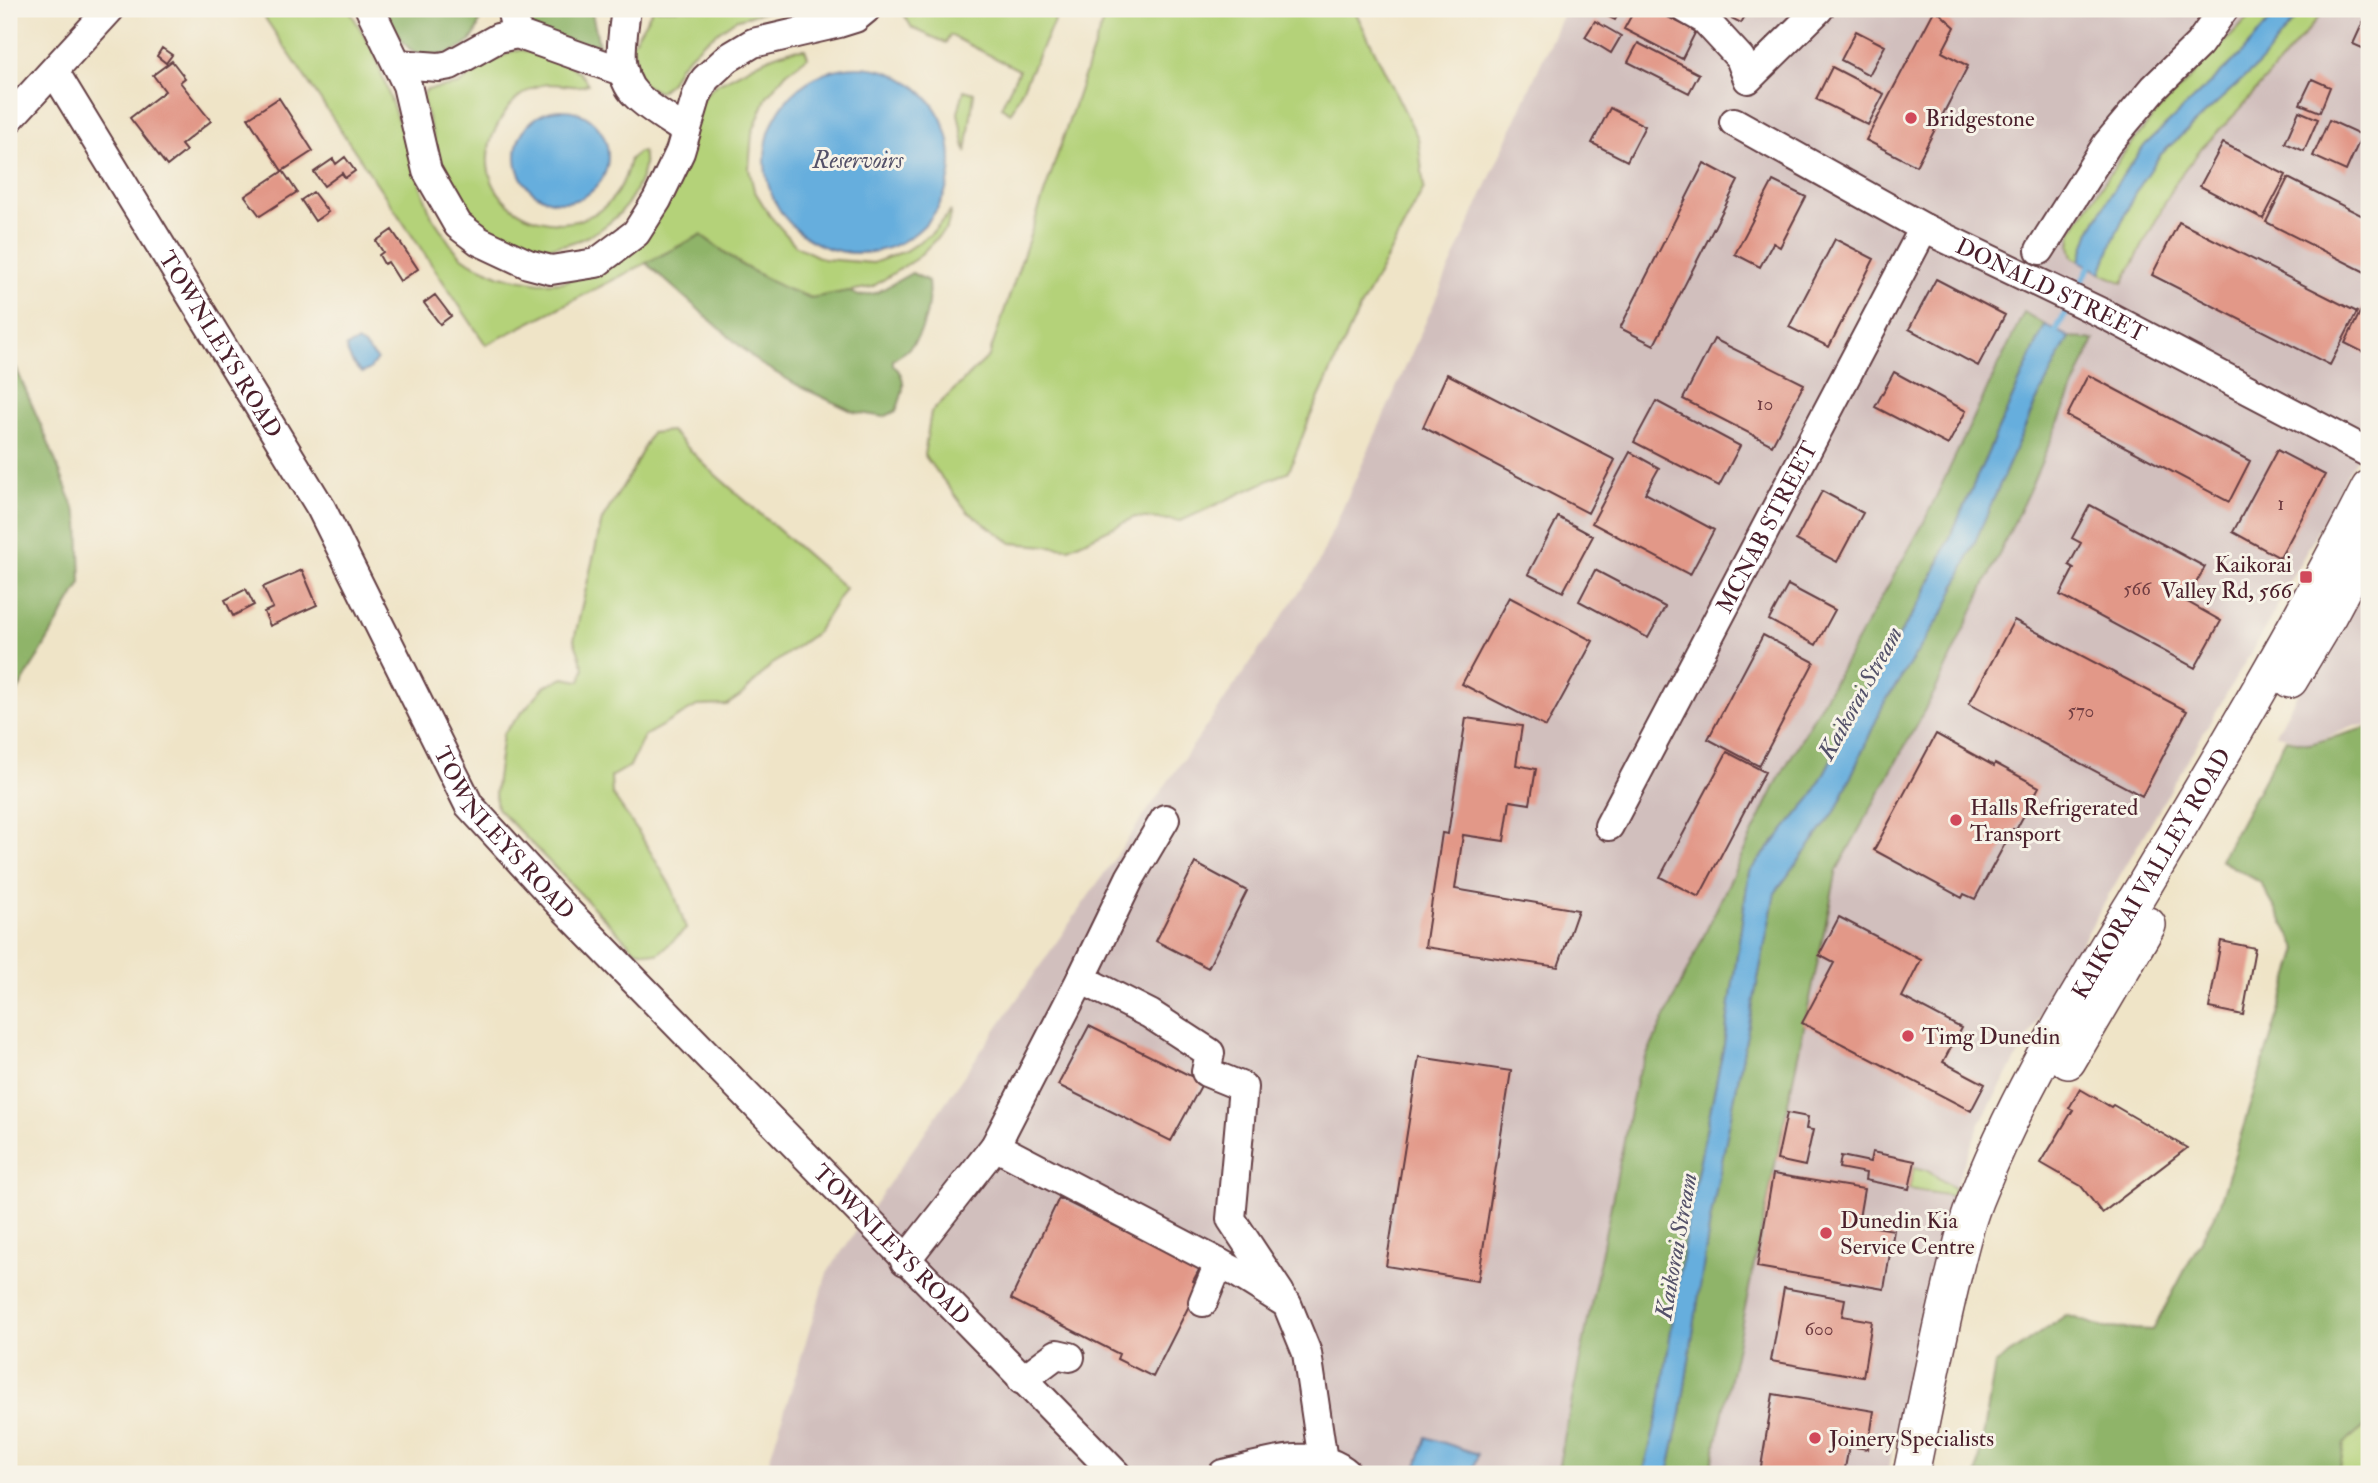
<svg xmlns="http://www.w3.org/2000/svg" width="2378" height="1483" font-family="'IM FELL Double Pica',serif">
  <rect width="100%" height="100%" fill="#f7f3e8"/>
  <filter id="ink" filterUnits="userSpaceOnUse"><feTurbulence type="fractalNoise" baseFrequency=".0143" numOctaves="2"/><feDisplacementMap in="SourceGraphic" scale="14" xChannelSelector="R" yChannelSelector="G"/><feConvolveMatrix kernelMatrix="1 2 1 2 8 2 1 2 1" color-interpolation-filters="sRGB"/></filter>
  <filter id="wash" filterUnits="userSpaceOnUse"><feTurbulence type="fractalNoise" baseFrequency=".00686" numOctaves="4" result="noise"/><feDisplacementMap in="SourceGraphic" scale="28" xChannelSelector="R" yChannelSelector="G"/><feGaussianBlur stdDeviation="1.57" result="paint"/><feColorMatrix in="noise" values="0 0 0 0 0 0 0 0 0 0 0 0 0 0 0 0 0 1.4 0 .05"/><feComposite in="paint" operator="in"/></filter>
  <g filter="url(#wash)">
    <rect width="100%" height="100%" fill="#efe4c7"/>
    <!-- industrial -->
    <path fill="#d1bfbd" d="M 1565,9 L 2369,9 L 2369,434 L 2271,618 L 2118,879 L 1981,1121 L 1951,1196 L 1922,1304 L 1887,1474 L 765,1474 L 827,1273 L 1316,568 Z
      M 2369,556 L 2369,725 L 2355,726 L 2310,744 L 2276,734 Z"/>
    <!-- green -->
    <path fill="#b4d279" stroke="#7f7852" stroke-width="2" d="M 259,9 L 349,9 L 375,55 L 431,215 L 451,245 L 461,256 L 471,263 L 500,276 L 540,283 L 563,282 L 609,266 L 700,101 C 705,96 712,86 719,83 C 746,71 774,49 805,49 L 808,57 L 786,73 L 767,96 L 752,133 L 749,169 L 754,190 L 770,216 L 796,246 L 823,259 L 873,263 L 905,251 L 931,234 L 951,211 L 947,228 L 917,258 L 872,287 L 812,298 L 784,288 L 745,267 L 701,235 L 486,345 Z
      M 653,9 L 774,9 L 735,20 L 703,43 L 679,66 L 671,82 L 659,92 L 640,83 L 632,44 Z
      M 901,9 L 1051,9 L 1059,11 L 1011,113 L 1001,107 L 1019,70 L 950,35 L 946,43 L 912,28 Z
      M 1107,9 L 1354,9 L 1418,138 L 1424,188 L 1358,312 L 1310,417 L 1289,471 L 1181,521 L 1135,517 L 1069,548 L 1012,543 L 968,512 L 924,455 L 931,412 L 989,356 Z
      M 2257,9 L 2281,9 L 2241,54 L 2145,145 L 2116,185 L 2090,231 L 2080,261 L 2073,257 L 2070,246 L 2072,230 L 2124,153 L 2157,112 Z
      M 2303,9 L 2326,9 L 2241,108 L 2202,148 L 2177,180 L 2123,283 L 2101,273 L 2114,238 L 2134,195 L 2160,155 L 2259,64 Z
      M 515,50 L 522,50 C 547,58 575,60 588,84 C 569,92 552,75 526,92 C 512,100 503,114 496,128 C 451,219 608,271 630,159 L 639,152 L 643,152 C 647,167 641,179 634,193 C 603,252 511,269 467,213 C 442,181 434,136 422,98 L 426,90 L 458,85 L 490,62 Z
      M 964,90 L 974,93 L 966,153 L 958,113 Z
      M 671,431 L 710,470 L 845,588 L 817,632 L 770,666 L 743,694 L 727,705 L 697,706 L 644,736 L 630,766 L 611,777 L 612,794 L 641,836 L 673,890 L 686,929 L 658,954 L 635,950 L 497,808 L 495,794 L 503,734 L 545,686 L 564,678 L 580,681 L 584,668 L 574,640 L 602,520 L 632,471 L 651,433 Z
      M 1914,1167 L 1926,1170 L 1955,1189 L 1952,1196 L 1909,1189 Z
      M 2369,1423 L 2369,1474 L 2339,1474 L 2344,1444 Z"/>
    <!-- forest -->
    <path fill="#8fb469" stroke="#6c6a4a" stroke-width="2" d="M 384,9 L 480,9 C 481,20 477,36 467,44 C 455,53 430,60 416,53 C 400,45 393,23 384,9 Z
      M 538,9 L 591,9 L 599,45 C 575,41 533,40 522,14 Z
      M 701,235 L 743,266 L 784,288 L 811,298 L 848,291 L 859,296 L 876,293 L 912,273 L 928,281 C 930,304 926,333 907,350 C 903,354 897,356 893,360 L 893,365 C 909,378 903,394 896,411 L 884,417 L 854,412 L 801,387 L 759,363 L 646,263 Z
      M 2024,312 L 2045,325 L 1923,597 L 1864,691 L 1838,747 L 1811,798 L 1749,872 L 1724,1045 L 1688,1217 L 1659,1411 L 1643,1474 L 1557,1474 L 1637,1076 L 1777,782 L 1923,524 Z
      M 2069,337 L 2094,340 L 2032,484 L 1935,691 L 1837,870 L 1710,1474 L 1668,1474 L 1681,1413 L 1710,1221 L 1775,893 L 1836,810 L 1883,705 L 1946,608 L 2035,404 Z
      M 9,352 L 46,437 L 79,520 L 81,583 L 9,706 Z
      M 2369,727 L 2369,1423 L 2344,1444 L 2339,1474 L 1977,1474 L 1995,1364 L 2066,1315 L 2105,1328 L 2153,1330 L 2219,1206 L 2298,949 L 2260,882 L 2220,860 L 2286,739 L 2310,744 Z"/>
    <!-- water -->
    <path fill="#66aedd" stroke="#586684" stroke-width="2" d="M 2280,9 L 2303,9 L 2259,64 L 2160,155 L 2134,195 L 2114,238 L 2101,273 L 2080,261 L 2090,231 L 2116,185 L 2145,145 L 2241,54 Z
      M765 160a93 93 0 1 1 186 0a93 93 0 1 1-186 0Z
      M516 156a46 46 0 1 1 92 0a46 46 0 1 1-92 0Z
      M 2045,325 L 2069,337 L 2035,404 L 1946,608 L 1883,705 L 1836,810 L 1775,893 L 1710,1221 L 1681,1413 L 1668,1474 L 1643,1474 L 1659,1411 L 1688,1217 L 1724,1045 L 1749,872 L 1811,798 L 1838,747 L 1864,691 L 1923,598 Z
      M 357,342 L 364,346 L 377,359 L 370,369 L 362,373 C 354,367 348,356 346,347 Z
      M 1426,1437 L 1478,1454 L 1472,1474 L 1415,1473 Z"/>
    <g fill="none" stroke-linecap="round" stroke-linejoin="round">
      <!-- stream -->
      <path stroke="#66aedd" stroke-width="6" d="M 2077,292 L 2092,261
        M 2054,335 L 2070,304"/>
    </g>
    <g id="blocks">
      <!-- building -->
      <path fill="#e29888" d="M 1593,9 L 1621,9 L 1615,20 Z
        M 1635,9 L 1652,9 L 1696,31 L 1682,59 L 1624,29 Z
        M 1714,9 L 1749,9 L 1741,23 Z
        M 1935,9 L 1955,27 L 1942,52 L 1968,66 L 1916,166 L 1866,140 Z
        M 2369,9 L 2369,51 L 2353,44 Z
        M 1595,21 L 1621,36 L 1611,53 L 1585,37 Z
        M 1856,31 L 1885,46 L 1869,75 L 1841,60 Z
        M 1638,43 L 1699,74 L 1689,93 L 1628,62 Z
        M 162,48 L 172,55 L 166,63 L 157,56 Z
        M 172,61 L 185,78 L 180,82 L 211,121 L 181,145 L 186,151 L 167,166 L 130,118 L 165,91 L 153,75 Z
        M 1832,67 L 1884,94 L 1868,125 L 1816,99 Z
        M 2312,79 L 2330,87 L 2320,112 L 2300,104 Z
        M 279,98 L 313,151 L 282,171 L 248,118 Z
        M 1610,108 L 1645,126 L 1627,161 L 1592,143 Z
        M 2299,111 L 2318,119 L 2304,151 L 2285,143 Z
        M 2329,120 L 2362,135 L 2346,171 L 2313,156 Z
        M 2223,143 L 2286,175 L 2263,219 L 2200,186 Z
        M 345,157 L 355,171 L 345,178 L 342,173 L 324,186 L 314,172 L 333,159 L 336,164 Z
        M 1704,163 L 1738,181 L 1654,345 L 1620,328 Z
        M 283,171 L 297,192 L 260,216 L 245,196 Z
        M 2288,178 L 2369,219 L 2369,274 L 2266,222 Z
        M 1773,181 L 1806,197 L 1780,247 L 1773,243 L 1760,267 L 1735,254 Z
        M 313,192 L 328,212 L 315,221 L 301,200 Z
        M 2179,222 L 2357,312 L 2330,365 L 2152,275 Z
        M 392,230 L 418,269 L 400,281 L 388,262 L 384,264 L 379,255 L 383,252 L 376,241 Z
        M 1835,239 L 1874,259 L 1829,347 L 1789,327 Z
        M 1936,279 L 2005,315 L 1978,366 L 1909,329 Z
        M 2369,294 L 2369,355 L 2345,343 Z
        M 435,295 L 451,316 L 440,324 L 424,303 Z
        M 1714,339 L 1804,384 L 1772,445 L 1683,399 Z
        M 1894,372 L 1966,411 L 1948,445 L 1875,407 Z
        M 1447,374 L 1615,460 L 1588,513 L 1423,427 Z
        M 2088,375 L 2250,461 L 2229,502 L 2067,416 Z
        M 1656,401 L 1740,446 L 1719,486 L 1634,442 Z
        M 2277,450 L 2325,475 L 2280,558 L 2233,532 Z
        M 1630,452 L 1659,468 L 1645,493 L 1714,530 L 1690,575 L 1592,523 Z
        M 1822,491 L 1863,513 L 1837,562 L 1796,540 Z
        M 2090,505 L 2205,567 L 2186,601 L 2221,621 L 2195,668 L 2060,595 L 2074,568 L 2069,565 L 2081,543 L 2072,538 Z
        M 1558,517 L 1593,536 L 1563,592 L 1528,574 Z
        M 302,570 L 317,605 L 270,626 L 264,612 L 273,608 L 263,587 Z
        M 1595,570 L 1665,607 L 1648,638 L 1579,601 Z
        M 1788,585 L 1835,610 L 1816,645 L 1769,620 Z
        M 246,589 L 254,605 L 233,616 L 225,600 Z
        M 1509,597 L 1593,641 L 1546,727 L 1462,684 Z
        M 2014,620 L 2187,711 L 2142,796 L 1969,704 Z
        M 1763,635 L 1814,662 L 1759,766 L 1708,739 Z
        M 1466,718 L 1522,726 L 1516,765 L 1536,769 L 1530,804 L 1510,801 L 1504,841 L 1463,835 L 1455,889 L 1578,910 L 1558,967 L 1425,947 L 1442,833 L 1448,834 Z
        M 1936,734 L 1994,766 L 1995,763 L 2039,787 L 2016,830 L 2013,829 L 1975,899 L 1964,894 L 1962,898 L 1874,850 Z
        M 1727,752 L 1765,772 L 1699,897 L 1660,877 Z
        M 1195,863 L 1247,891 L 1208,968 L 1156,941 Z
        M 1839,917 L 1921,960 L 1902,997 L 1961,1028 L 1943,1062 L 1985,1084 L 1971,1111 L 1802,1023 L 1834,963 L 1819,955 Z
        M 2221,941 L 2255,948 L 2243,1015 L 2209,1008 Z
        M 1089,1026 L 1203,1082 L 1171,1141 L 1058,1085 Z
        M 1419,1057 L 1511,1071 L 1478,1281 L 1386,1266 Z
        M 2080,1089 L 2111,1107 L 2113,1105 L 2187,1148 L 2102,1213 L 2081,1186 L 2041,1163 L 2073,1110 L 2069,1108 Z
        M 1787,1113 L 1808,1117 L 1806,1129 L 1813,1130 L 1805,1166 L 1777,1160 Z
        M 1872,1152 L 1915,1161 L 1909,1189 L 1865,1180 L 1866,1173 L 1839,1168 L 1841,1156 L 1870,1162 Z
        M 1773,1174 L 1864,1189 L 1858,1224 L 1894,1230 L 1884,1289 L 1757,1267 Z
        M 1059,1198 L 1200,1268 L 1193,1281 L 1200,1284 L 1153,1377 L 1117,1359 L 1119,1354 L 1011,1299 Z
        M 1784,1288 L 1845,1299 L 1842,1316 L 1872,1321 L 1863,1377 L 1771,1361 Z
        M 1773,1394 L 1874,1411 L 1868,1449 L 1849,1446 L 1844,1474 L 1760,1473 Z"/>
    </g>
  </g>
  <g filter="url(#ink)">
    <use href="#blocks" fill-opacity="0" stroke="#633d42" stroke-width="2"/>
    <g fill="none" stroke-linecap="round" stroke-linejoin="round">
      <!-- minor casing -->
      <g stroke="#633d42" stroke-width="32">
        <g id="minor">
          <path d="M 370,9 L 407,85 L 427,171 L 458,225 L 479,241 L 528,264 L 551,270 L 596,263 L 636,233 L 657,200 L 680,152 L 697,95 L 705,79 L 728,58 L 753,43 L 839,23 L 855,18 L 866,9"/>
          <path d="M 511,9 L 517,34"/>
          <path d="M 626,9 C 623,35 614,74 636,95 C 650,109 670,120 686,131"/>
          <path d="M 1686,9 L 1705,20 L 1740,58 L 1748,79 L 1819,9"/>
          <path d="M 397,64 L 439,67 L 450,65 L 498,38 L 517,34 L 624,72"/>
          <path id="s1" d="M 54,71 L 321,508 L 469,805 L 559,903 L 1116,1474"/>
          <path d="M 9,119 L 110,9"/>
          <path id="s2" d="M 1734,122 L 1924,228 L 2106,315 L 2369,453"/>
          <path d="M 2040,250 L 2107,144 L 2154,88 L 2199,44 L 2224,9"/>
          <path id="s3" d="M 1609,826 L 1924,228"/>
          <path d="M 1081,979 L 1150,1014 L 1210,1053 L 1206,1072 L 1243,1087 L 1231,1219 L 1280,1293"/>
          <path d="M 995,1146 L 1236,1272 L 1287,1304 L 1307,1353 L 1323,1461"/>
          <path d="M 905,1261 L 995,1146 L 1081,979 L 1130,878 L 1165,819"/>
          <path d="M 1203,1302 L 1219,1263"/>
          <path d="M 1022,1380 L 1057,1354 L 1070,1357"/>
          <path d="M 1223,1474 C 1261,1466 1315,1444 1348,1474"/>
        </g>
      </g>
      <!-- major casing -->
      <g stroke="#633d42" stroke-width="38">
        <g id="major">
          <path d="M 2290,680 L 2329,615 L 2369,540"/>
          <path d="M 2068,1061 L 2148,925"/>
          <path id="s4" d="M 1911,1474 C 1924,1411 1936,1348 1951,1286 C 1959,1254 1966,1221 1979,1191 C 2022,1083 2084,985 2144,886 C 2222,755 2300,624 2369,488"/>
        </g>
      </g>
      <!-- minor -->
      <use href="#minor" stroke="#fff" stroke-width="28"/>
      <!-- major -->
      <use href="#major" stroke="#fff" stroke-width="35"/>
    </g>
  </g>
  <!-- markers -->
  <g fill="#d1495b" stroke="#f7f3e8" stroke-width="2.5">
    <circle cx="1911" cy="118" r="7"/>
    <rect x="2299" y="570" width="14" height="14" rx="3.5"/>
    <circle cx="1956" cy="820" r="7"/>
    <circle cx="1908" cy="1036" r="7"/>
    <circle cx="1826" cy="1233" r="7"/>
    <circle cx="1815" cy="1438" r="7"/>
  </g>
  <g text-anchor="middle" stroke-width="6" stroke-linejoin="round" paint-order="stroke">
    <!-- number labels -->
    <g font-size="19" fill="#703d42">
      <text x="1765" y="410">10</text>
      <text x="2281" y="510">1</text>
      <text x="2137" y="595">566</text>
      <text x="2081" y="717">570</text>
      <text x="1819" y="1335">600</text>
    </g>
    <!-- poi labels -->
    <g font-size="23" fill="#4a1f2b" stroke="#f7f3e8" text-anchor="start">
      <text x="1925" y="126">Bridgestone</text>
      <text x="2292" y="572" text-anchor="end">Kaikorai<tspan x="2292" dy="26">Valley Rd, 566</tspan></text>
      <text x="1970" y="815">Halls Refrigerated<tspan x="1970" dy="26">Transport</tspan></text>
      <text x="1922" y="1044">Timg Dunedin</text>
      <text x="1840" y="1228">Dunedin Kia<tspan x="1840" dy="26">Service Centre</tspan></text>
      <text x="1829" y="1446">Joinery Specialists</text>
    </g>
    <!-- street labels -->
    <g font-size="23" fill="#4a1f2b" stroke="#f7f3e8">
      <text dy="8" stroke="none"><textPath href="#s2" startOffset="359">DONALD STREET</textPath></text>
      <text dy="8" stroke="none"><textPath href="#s1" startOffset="320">TOWNLEYS ROAD</textPath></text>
      <text dy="8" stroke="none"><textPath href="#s3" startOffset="338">MCNAB STREET</textPath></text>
      <text dy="8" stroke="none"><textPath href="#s1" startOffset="887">TOWNLEYS ROAD</textPath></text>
      <text dy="8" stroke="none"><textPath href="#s4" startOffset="653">KAIKORAI VALLEY ROAD</textPath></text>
      <text dy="8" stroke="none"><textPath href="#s1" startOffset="1454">TOWNLEYS ROAD</textPath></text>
    </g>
    <!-- water labels -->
    <g font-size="24" font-style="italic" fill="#545169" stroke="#f7f3e8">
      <text x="858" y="168">Reservoirs</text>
      <text transform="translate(1860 693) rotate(-61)" y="8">Kaikorai Stream</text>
      <text transform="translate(1676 1246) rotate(-80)" y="8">Kaikorai Stream</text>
    </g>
  </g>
  <!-- margin -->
  <rect width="2378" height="1483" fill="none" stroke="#f7f3e8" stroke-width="35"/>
</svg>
